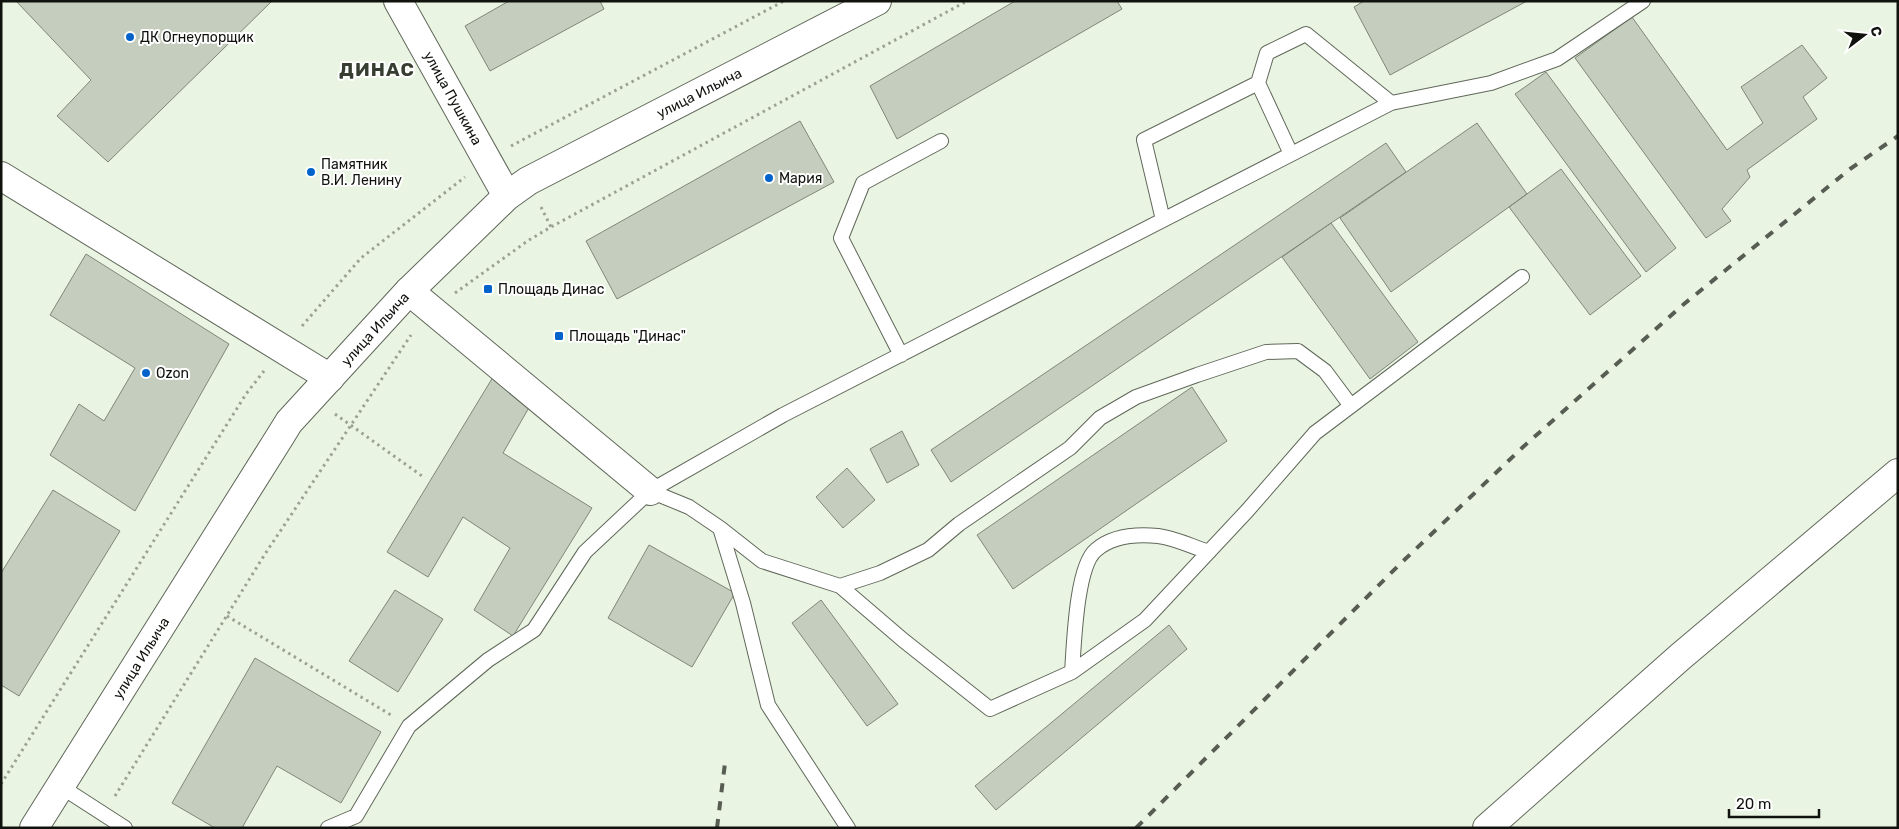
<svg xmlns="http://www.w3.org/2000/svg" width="1899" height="829" font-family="Rubik,sans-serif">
  <rect width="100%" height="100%" fill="#eaf4e3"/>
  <!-- building -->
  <path fill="#c5cebe" stroke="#7e8778" d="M 16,1 L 272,1 L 108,162 L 57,116 L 91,80 Z
    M 509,1 L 600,1 L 604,9 L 490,71 L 465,26 Z
    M 1015,1 L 1117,1 L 1122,9 L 897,139 L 870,86 Z
    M 1364,1 L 1527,1 L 1390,75 L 1354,7 Z
    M 1632,17 L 1727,150 L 1763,123 L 1741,87 L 1802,45 L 1827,78 L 1803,97 L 1817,119 L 1747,170 L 1750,177 L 1722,209 L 1731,221 L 1706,238 L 1575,58 Z
    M 1546,72 L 1676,248 L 1646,272 L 1515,94 Z
    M 800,121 L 834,182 L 617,299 L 586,241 Z
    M 1477,123 L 1527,194 L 1391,292 L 1340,218 Z
    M 1386,143 L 1406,172 L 951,482 L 931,450 Z
    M 1561,169 L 1641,276 L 1590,315 L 1509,207 Z
    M 1331,223 L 1418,342 L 1370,379 L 1282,257 Z
    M 86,254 L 229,344 L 135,511 L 50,455 L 79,404 L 104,421 L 135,368 L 50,315 Z
    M 493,377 L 531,404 L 503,453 L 592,508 L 513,636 L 474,610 L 510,548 L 463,517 L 428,577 L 387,552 Z
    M 1192,387 L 1227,441 L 1013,589 L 977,535 Z
    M 902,431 L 919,465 L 887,483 L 870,449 Z
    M 847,468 L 875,500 L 843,528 L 816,497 Z
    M 53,490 L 120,531 L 19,696 L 1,685 L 1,573 Z
    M 649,545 L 735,593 L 692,667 L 608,618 Z
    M 395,590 L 443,619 L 398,692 L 349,661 Z
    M 821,600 L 898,704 L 867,726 L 792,623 Z
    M 1169,625 L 1187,649 L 996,810 L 975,786 Z
    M 255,658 L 381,732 L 341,803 L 277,766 L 242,828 L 215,828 L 172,803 Z"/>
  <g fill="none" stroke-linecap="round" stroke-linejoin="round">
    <!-- service casing -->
    <g stroke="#60685a" stroke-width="16">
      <path id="service" d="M 1258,83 L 1291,154
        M 1163,220 L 1144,140 L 1258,83 L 1267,53 L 1306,34 L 1391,103
        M 901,355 L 841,238 L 863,183 L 941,141
        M 650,491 L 689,507 L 720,528 L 743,603 L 768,705 L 848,828
        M 720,528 L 762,561 L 840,586 L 903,640 L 990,709 L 1072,672 L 1145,620 L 1247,511 L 1315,433 L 1522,277
        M 840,586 L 880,573 L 928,550 L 959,524 L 1070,448 L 1100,418 L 1136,397 L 1197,375 L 1266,352 L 1298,351 L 1325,371 L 1351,406
        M 1072,672 C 1074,646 1076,566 1096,550 C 1112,536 1137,534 1158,536 C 1175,538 1193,547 1209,552
        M 60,786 L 125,828
        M 328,828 L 356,816 L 409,726 L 488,660 L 534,630 L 585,552 L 650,491 L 783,415 L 1391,103 L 1491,83 L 1557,59 L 1643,1"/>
    </g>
    <!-- minor casing -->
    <g stroke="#60685a" stroke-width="30">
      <path id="minor" d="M 398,1 L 507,196
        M 1,176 L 330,378
        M 409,291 L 650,491
        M 1487,828 L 1680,657 L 1898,473"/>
    </g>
    <!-- tertiary casing -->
    <g stroke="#60685a" stroke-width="30">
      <path id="tertiary" d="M 34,828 L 281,435 L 289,422 L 409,291 L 507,196 L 528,181 L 877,1"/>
    </g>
    <!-- path -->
    <path stroke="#9aa295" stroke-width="3" stroke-dasharray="2.5 4" stroke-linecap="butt" d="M 511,146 L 784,1
      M 541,207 L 551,227
      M 455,293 L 529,240 L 551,227 L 967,1
      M 302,326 L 361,258 L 465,177
      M 335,414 L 422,476
      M 227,616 L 391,715
      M 1,784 L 246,394 L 264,371
      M 115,796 L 265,554 L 411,335"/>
    <!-- service -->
    <use href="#service" stroke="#fff" stroke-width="14"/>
    <!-- minor -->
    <use href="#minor" stroke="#fff" stroke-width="28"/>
    <!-- tertiary -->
    <use href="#tertiary" stroke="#fff" stroke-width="28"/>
    <!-- rail -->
    <path stroke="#575d53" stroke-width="4" stroke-dasharray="9 9" stroke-linecap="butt" d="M 717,828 L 725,763
      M 1136,828 L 1399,565 L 1523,447 L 1684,304 L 1850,169 L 1898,136"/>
  </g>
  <!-- markers -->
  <g fill="#0063cc" stroke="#fff" stroke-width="2">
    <circle cx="130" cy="37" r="5"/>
    <circle cx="311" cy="172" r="5"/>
    <circle cx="769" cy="178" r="5"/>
    <rect x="483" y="284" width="10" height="10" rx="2.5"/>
    <rect x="554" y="331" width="10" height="10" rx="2.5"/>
    <circle cx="146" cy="373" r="5"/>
  </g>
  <g text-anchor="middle" stroke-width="4" stroke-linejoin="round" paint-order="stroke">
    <!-- poi labels -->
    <g font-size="14" fill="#10130d" stroke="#fff" text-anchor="start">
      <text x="140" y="42">ДК Огнеупорщик</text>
      <text x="321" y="169">Памятник<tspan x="321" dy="16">В.И. Ленину</tspan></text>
      <text x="779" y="183">Мария</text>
      <text x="498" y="294">Площадь Динас</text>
      <text x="569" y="341">Площадь "Динас"</text>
      <text x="156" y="378">Ozon</text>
    </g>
    <!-- street labels -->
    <g font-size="14" fill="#10130d" stroke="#fff">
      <text transform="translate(699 93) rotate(-27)" y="5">улица Ильича</text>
      <text transform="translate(453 98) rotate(61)" y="5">улица Пушкина</text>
      <text transform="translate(375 329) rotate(-48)" y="5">улица Ильича</text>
      <text transform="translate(141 658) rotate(-58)" y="5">улица Ильича</text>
    </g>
    <!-- district labels -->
    <g font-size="19" font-weight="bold" letter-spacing="1" fill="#373e31" stroke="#fff">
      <text x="377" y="76">ДИНАС</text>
    </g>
  </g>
  <!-- border -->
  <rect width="1899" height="829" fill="none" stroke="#10130d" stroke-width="5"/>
  <!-- north arrow -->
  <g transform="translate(1864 35) rotate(74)" stroke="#ffffff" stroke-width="4" paint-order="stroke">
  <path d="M0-4L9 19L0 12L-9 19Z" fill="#10130d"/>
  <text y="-8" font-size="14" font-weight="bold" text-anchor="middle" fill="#10130d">С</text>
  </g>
  <!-- scale -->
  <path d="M1729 809v8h90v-8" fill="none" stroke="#10130d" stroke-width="2.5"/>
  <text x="1736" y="809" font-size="15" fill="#10130d" stroke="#ffffff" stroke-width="4" paint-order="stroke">20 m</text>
</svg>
